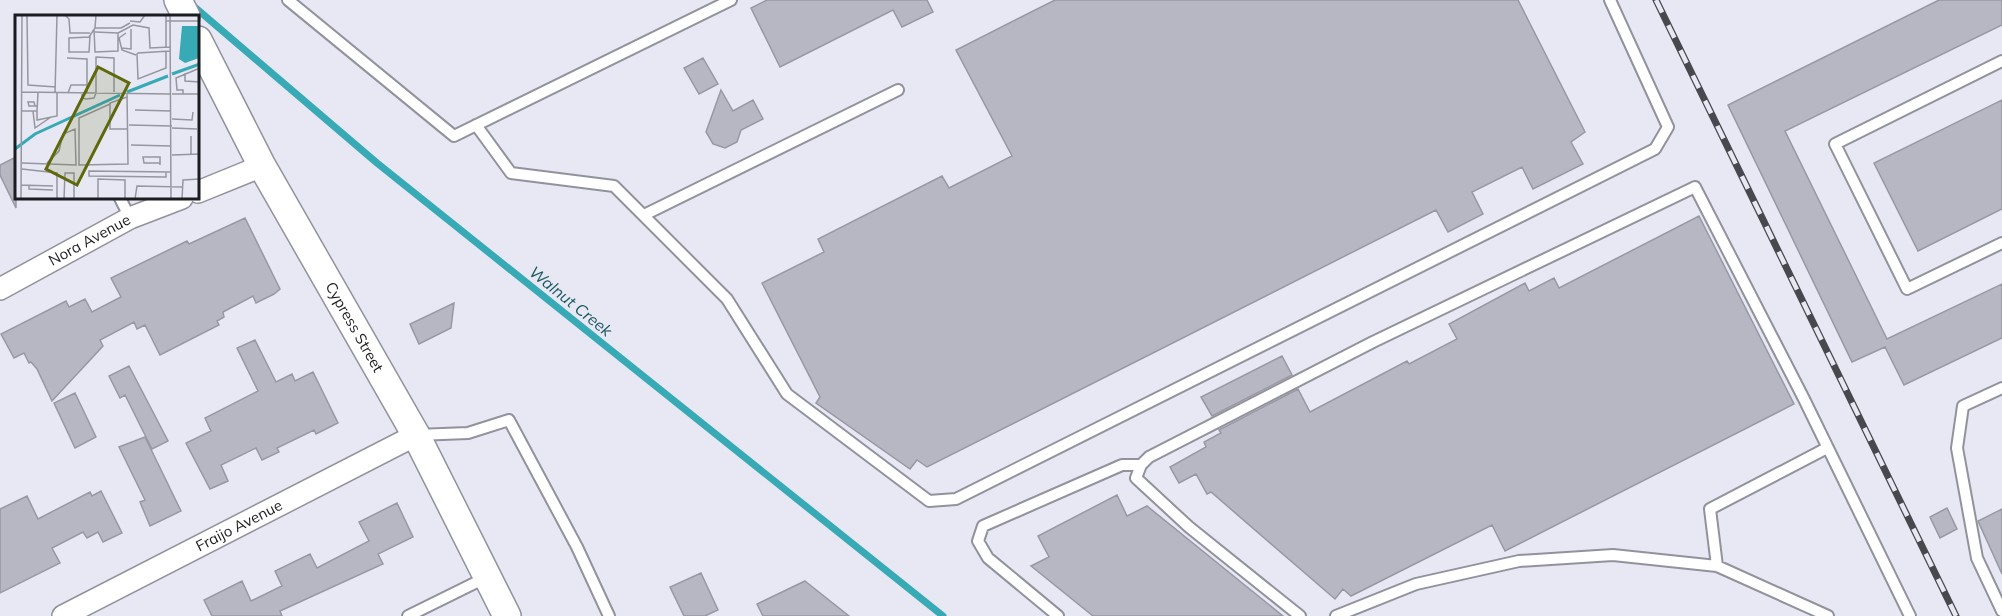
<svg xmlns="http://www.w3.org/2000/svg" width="2002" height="616" font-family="Mulish,sans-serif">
  <rect width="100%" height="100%" fill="#e7e8f4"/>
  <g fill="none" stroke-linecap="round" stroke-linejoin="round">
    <!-- stream -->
    <path stroke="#37aab6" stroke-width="7" d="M 191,4 L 377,163 L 943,616"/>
  </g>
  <!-- building -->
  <path fill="#b6b7c2" stroke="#9898a4" stroke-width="1.5" d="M 767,0 L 927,0 L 933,12 L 902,27 L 893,10 L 780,67 L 751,8 Z
    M 1055,0 L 1518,0 L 1585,132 L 1571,142 L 1583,164 L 1533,189 L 1522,167 L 1472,192 L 1483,214 L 1448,232 L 1436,210 L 927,467 L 917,460 L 910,469 L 816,403 L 820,397 L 762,283 L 824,252 L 818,239 L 942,176 L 949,188 L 1012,156 L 956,50 Z
    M 1939,0 L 2002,0 L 2002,25 L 1785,131 L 1887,339 L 2002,284 L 2002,338 L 1904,385 L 1885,347 L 1852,362 L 1728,105 Z
    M 703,58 L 718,84 L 699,94 L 684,68 Z
    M 721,90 L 733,111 L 753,100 L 763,119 L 741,130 L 737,142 L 725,148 L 713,144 L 706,132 Z
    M 2002,100 L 2002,209 L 1918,251 L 1874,163 Z
    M 16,157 L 16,208 L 0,175 L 0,165 Z
    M 1699,216 L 1794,404 L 1505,551 L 1492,525 L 1351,596 L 1343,589 L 1335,599 L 1211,492 L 1207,494 L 1196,474 L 1179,483 L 1170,467 L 1206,447 L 1204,442 L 1221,433 L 1219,430 L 1298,389 L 1310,412 L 1407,361 L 1409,364 L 1457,339 L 1449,324 L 1525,283 L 1529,291 L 1554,278 L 1559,288 Z
    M 245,218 L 280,289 L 274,294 L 256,303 L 253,296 L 223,312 L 224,317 L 217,321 L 219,325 L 160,355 L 145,325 L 137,329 L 134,322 L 100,340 L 103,346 L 52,401 L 37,369 L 31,362 L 29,363 L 24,353 L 14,358 L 1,334 L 66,301 L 69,307 L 85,299 L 92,312 L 121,297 L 111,278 L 187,241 L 189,244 Z
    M 454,303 L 451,328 L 419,344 L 410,324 Z
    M 255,340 L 276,382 L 292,374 L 295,381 L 313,372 L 338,423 L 316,434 L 314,430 L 277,448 L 279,452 L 262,460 L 256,448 L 221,465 L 228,481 L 210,489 L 186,443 L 211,431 L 205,418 L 258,391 L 237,348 Z
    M 1282,356 L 1292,375 L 1212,416 L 1201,397 Z
    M 129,366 L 168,441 L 152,449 L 125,395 L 120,398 L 109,376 Z
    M 75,393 L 96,437 L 75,448 L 54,403 Z
    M 145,437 L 181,511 L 150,526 L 140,502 L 145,500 L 119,447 Z
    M 101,491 L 122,533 L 103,542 L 98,532 L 87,538 L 83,532 L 52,548 L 60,563 L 0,593 L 0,509 L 27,496 L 38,519 L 90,492 L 92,496 Z
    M 1117,495 L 1127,516 L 1147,506 L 1283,616 L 1093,616 L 1031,566 L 1049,557 L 1038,536 Z
    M 397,503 L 413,537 L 378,554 L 383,564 L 280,611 L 282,616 L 212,616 L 204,600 L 242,581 L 251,601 L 282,586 L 275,571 L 310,554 L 317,568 L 369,541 L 359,522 Z
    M 1947,508 L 1957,529 L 1940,538 L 1930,517 Z
    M 2002,509 L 2002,574 L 1978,521 Z
    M 701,573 L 718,610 L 705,616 L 684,616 L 670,587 Z
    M 805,581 L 849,616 L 763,616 L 757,604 Z"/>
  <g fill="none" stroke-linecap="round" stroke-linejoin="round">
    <!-- service casing -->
    <g stroke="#92929d" stroke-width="14">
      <path id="service" d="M 288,0 L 454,136 L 731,0
        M 2002,61 L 1835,144 L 1907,289 L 2002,243
        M 476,125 L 511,173 L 614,186 L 727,299 L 787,394 L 929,501 L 956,499 L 1655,149 L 1668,127 L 1610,0
        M 120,198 L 130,218
        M 644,215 L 898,90
        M 2002,388 L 1963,406 L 1957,448 L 1977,558 L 2002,611
        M 417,435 L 468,433 L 509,420 L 577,547 L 609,616
        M 1717,566 L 1710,509 L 1827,448
        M 408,616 L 487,577
        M 1058,616 L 988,558 L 978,541 L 983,526 L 1122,465 L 1141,465
        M 1300,616 L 1189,527 L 1136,478 L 1141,465 L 1149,457 L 1373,342 L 1695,187 L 1804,399 L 1910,616
        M 1336,616 L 1416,584 L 1519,561 L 1613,555 L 1717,566 L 1828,616"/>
    </g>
    <!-- minor casing -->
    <g stroke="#92929d" stroke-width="24">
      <g id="minor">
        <path d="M 198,192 L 262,166"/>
        <path id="s1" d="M 0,289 L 130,218 L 182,198"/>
        <path id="s2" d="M 63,616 L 416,435"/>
      </g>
    </g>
    <!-- tertiary casing -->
    <g stroke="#92929d" stroke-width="30">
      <g id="tertiary">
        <path d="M 178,0 L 186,16"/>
        <path id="s3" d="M 198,40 L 262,166 L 416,435 L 507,616"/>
      </g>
    </g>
    <!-- service -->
    <use href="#service" stroke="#fff" stroke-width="10"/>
    <!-- minor -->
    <use href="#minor" stroke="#fff" stroke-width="21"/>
    <!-- tertiary -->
    <use href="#tertiary" stroke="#fff" stroke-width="27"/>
    <!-- rail casing -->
    <g stroke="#48494e" stroke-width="7">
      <path id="rail" d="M 1656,0 L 1956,616"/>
    </g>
    <!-- rail -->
    <use href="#rail" stroke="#e7e8f4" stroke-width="4.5" stroke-dasharray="14" stroke-linecap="butt"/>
  </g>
  <g text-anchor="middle" stroke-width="6" stroke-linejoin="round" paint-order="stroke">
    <!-- street labels -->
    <g font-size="15" fill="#1b1c20" stroke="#e7e8f4">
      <text dy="5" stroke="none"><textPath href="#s1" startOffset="102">Nora Avenue</textPath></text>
      <text dy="5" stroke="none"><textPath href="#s3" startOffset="327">Cypress Street</textPath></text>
      <text dy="5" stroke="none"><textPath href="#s2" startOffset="198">Fraijo Avenue</textPath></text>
    </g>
    <!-- water labels -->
    <g font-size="16" font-style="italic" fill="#18575e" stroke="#e7e8f4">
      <text transform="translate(571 301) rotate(39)" y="6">Walnut Creek</text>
    </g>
  </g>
  <!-- overview -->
  <g transform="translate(15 15)">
    <rect width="184" height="184" fill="#e7e8f4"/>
    <path d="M 167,11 L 184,11 L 184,43 L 170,48 L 164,44 Z" fill="#37aab6"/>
    <path fill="none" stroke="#37aab6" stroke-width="3" d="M 157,59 L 185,49M 112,77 L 153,61M 0,134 L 20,119 L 105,80"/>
    <path fill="none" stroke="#95969f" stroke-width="1.5" d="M 12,0 L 13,70 L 41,72M 50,0 L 54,4 L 55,18 L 75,18M 151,0 L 151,32M 155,0 L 156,184M 115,6 L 125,7 L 130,0M 151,6 L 185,6M 80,13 L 106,13 L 115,8M 79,14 L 80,37 L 103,36 L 103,18 L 118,10 L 134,13 L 135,33 L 155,32M 80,17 L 103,18M 111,18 L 104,23 L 107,35 L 121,40M 75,21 L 74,37 L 54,37 L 54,23 L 74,22 L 80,13 L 81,0M 107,33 L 116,34 L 116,14M 151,36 L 151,53 L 123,64 L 122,39 L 123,38 L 155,36M 52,43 L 72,44 L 72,78M 170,58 L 170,66 L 185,67M 7,77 L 156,79M 40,78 L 42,0M 53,78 L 56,70 L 72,70M 67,78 L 67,83 L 71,84 L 79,83 L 81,78M 81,78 L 81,42 L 99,43 L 99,77M 157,79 L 185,79M 168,79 L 168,75 L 162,75 L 161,63 L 185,53M 95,89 L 64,103 L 64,150 L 113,149 L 112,78M 20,91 L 19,87 L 13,87 L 14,91 L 22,91M 120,95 L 156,96M 7,96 L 22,96 L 23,78M 18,96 L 20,113 L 36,102M 22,96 L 22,105 L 42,101 L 42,78M 157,104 L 177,105 L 178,97M 114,110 L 157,111M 157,113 L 182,114M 112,114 L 95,114 L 95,88 L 112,82M 116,130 L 156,131M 157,140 L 185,139M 176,140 L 176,121M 7,148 L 61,150 L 60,114 L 48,119 L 44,136 L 32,148M 145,148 L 129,148 L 128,142 L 145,142 L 145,150M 7,154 L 42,158 L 42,184M 151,157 L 151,162 L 74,161 L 74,156 L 156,157M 6,170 L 38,171M 14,171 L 14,174 L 38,175M 6,184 L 7,0M 49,184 L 50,158 L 59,158 L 59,184M 83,184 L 83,164 L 110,165 L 110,184M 120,184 L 122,171 L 167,172M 167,184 L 168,165 L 185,164"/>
    <path fill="#5f680a" fill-opacity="0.15" stroke="#5f680a" stroke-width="3" d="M 83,52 L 114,68 L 62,170 L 31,154 Z"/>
    <rect width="184" height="184" fill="none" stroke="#1b1c20" stroke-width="3"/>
  </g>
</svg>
